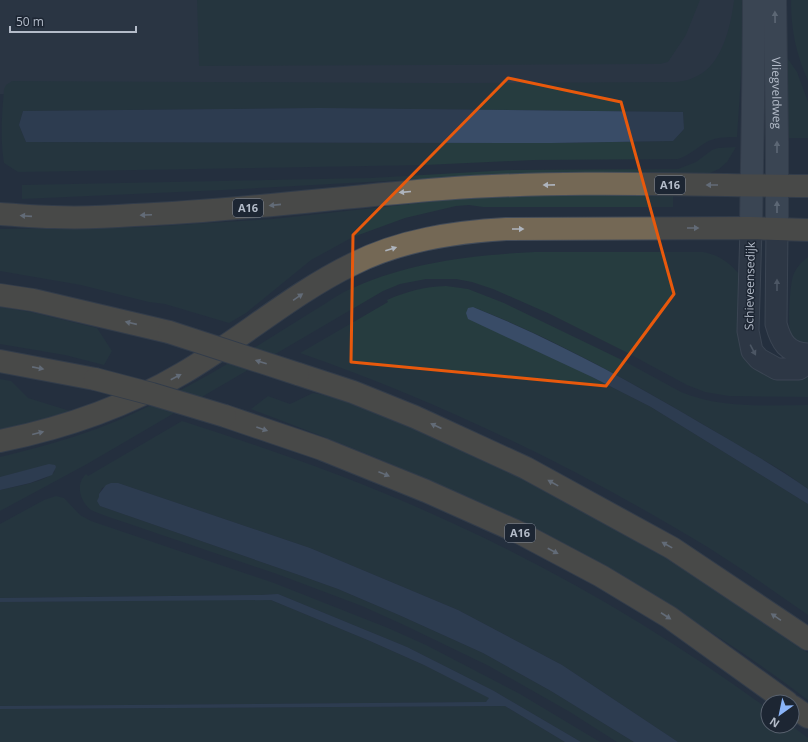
<svg xmlns="http://www.w3.org/2000/svg" width="808" height="742" font-family="'Open Sans',sans-serif">
  <rect width="100%" height="100%" fill="#242f3e"/>
  <!-- airport -->
  <path fill="#323c4b" d="M 0,0 L 736,0 L 730,93 L 0,94 Z"/>
  <!-- green -->
  <path fill="#263c3f" fill-rule="evenodd" d="M 197,0 L 700,0 L 686,35 L 668,62 L 660,64 L 199,66 Z
    M 734,0 L 746,0 L 737,137 C 728,137 720,137 711,140 C 699,145 691,155 678,159 L 534,160 L 425,165 L 18,172 L 4,163 C 0,139 2,113 4,89 L 6,85 L 12,81 L 444,83 L 676,82 C 683,81 690,80 697,76 C 722,65 731,25 734,0 ZM 319,108 L 683,112 L 684,129 L 673,141 L 552,143 L 26,142 L 19,125 L 23,111 Z
    M 791,0 L 808,0 L 808,81 C 796,53 791,31 791,0 Z
    M 779,46 L 797,72 L 808,102 L 808,138 L 788,138 Z
    M 736,147 L 727,162 L 719,169 L 710,173 L 703,173 L 664,175 L 634,174 L 495,175 L 223,190 L 22,199 L 22,185 L 371,178 L 512,170 L 678,169 L 696,162 L 712,150 L 718,148 Z
    M 581,194 L 673,194 L 673,207 L 483,207 L 469,205 L 456,206 L 405,218 L 353,237 L 311,260 L 246,313 L 229,323 L 165,304 L 149,302 L 81,285 L 0,271 L 0,229 L 146,227 L 273,219 L 456,199 Z
    M 535,252 L 703,252 C 719,255 730,263 740,275 L 745,350 L 777,376 L 808,376 L 808,397 L 729,396 L 705,392 L 687,385 L 624,351 L 550,314 L 493,289 L 472,282 L 456,279 L 426,279 L 400,284 L 383,291 L 87,464 L 0,511 L 0,490 C 13,487 47,482 55,471 L 28,470 L 0,477 L 0,457 C 33,449 67,440 99,428 C 151,408 201,380 249,351 C 274,336 298,320 323,305 C 334,298 344,291 355,287 C 412,262 473,255 535,252 Z
    M 808,257 L 808,343 L 807,343 C 800,343 795,341 791,335 C 787,327 790,285 793,276 C 796,268 801,262 808,257 Z
    M 446,286 L 468,289 L 504,303 L 624,361 L 681,392 C 722,409 765,405 808,405 L 808,489 L 784,472 C 683,413 583,350 473,307 L 592,377 L 651,407 L 808,504 L 808,615 C 781,596 754,577 726,559 C 702,543 677,529 653,515 C 540,450 423,396 300,353 L 388,302 L 387,300 C 408,291 423,287 446,286 Z
    M 0,307 L 31,312 L 97,328 L 112,351 L 104,365 L 65,355 L 0,344 Z
    M 0,379 L 11,381 L 28,398 L 70,411 L 14,428 L 0,431 Z
    M 313,393 L 331,396 L 408,426 L 532,483 L 600,518 L 677,564 L 743,606 L 808,653 L 808,700 C 736,645 660,599 581,556 C 543,535 505,513 465,496 C 395,464 323,436 251,409 L 268,396 L 290,404 Z
    M 182,421 C 273,450 364,482 450,522 C 562,573 668,636 768,709 L 768,726 L 792,726 L 808,738 L 808,742 L 678,742 L 562,665 L 458,610 L 310,548 L 118,483 L 102,488 L 99,494 L 100,506 L 299,575 L 338,589 L 399,615 L 483,653 L 551,691 L 634,742 L 617,742 L 570,712 L 489,666 L 404,625 L 362,606 L 277,574 L 106,516 C 101,514 95,512 91,510 C 80,502 75,484 86,474 L 88,476 Z
    M 56,496 L 64,498 L 80,515 L 91,521 L 274,583 L 388,628 L 426,645 L 520,694 L 600,742 L 581,742 L 494,691 L 407,647 L 278,594 L 261,595 L 0,598 L 0,524 L 44,500 Z
    M 262,599 L 271,600 L 370,641 L 424,665 L 490,698 L 486,702 L 0,706 L 0,602 Z
    M 502,706 L 505,706 L 565,742 L 0,742 L 0,709 Z"/>
  <!-- water -->
  <path fill="#394c67" d="M 319,108 L 683,112 L 684,129 L 673,141 L 552,143 L 26,142 L 19,125 L 23,111 Z
    M 473,307 C 553,339 628,380 702,424 C 738,445 774,465 808,489 L 808,504 L 651,407 L 592,377 L 468,319 L 466,313 L 468,308 Z
    M 49,464 L 55,465 L 56,467 L 52,475 L 30,483 L 0,490 L 0,477 Z
    M 111,483 L 118,483 L 310,548 L 458,610 L 562,665 L 678,742 L 634,742 L 551,691 L 483,653 L 399,615 L 338,589 L 299,575 L 100,506 L 97,501 L 99,497 L 99,494 L 106,485 Z
    M 278,594 L 407,647 L 494,691 L 581,742 L 565,742 L 505,706 L 502,706 L 0,709 L 0,706 L 486,702 L 489,698 L 424,665 L 370,641 L 271,600 L 0,602 L 0,598 L 261,595 Z"/>
  <g fill="none" stroke-linecap="round" stroke-linejoin="round">
    <!-- minor casing -->
    <g stroke="#565f6c" stroke-width="23">
      <path id="minor" d="M 751,228 L 748,331 L 752,351 L 759,359 L 777,369 L 799,369 L 808,363
        M 777,229 L 776,324 C 781,342 787,353 808,354"/>
    </g>
    <!-- major casing -->
    <g stroke="#414a57" stroke-width="24">
      <g id="major">
        <path id="s1" d="M 775,0 L 777,142 L 777,229"/>
        <path d="M 751,228 C 752,152 754,76 754,0"/>
      </g>
    </g>
    <!-- highway casing -->
    <g stroke="#434c59" stroke-width="24">
      <path id="highway" d="M 0,214 C 18,215 35,217 53,217 C 80,218 107,217 134,215 C 237,211 339,197 442,189 C 564,180 686,185 808,186
        M 0,295 L 33,300 L 169,332
        M 0,361 L 95,379
        M 298,374 L 353,392 L 415,417 L 526,468 L 672,548 L 808,639
        M 225,416 L 322,449 L 426,491 L 520,533 L 601,576 L 669,617 L 787,702
        M 0,441 C 64,428 127,406 183,373 C 241,339 293,293 353,264 C 400,240 454,232 506,229 L 751,228 L 808,230
        M 792,706 L 808,717"/>
    </g>
    <!-- minor -->
    <use href="#minor" stroke="#38414e" stroke-width="21"/>
    <!-- major -->
    <use href="#major" stroke="#56606e" stroke-width="22"/>
    <!-- highway -->
    <use href="#highway" stroke="#746855" stroke-width="22"/>
    <!-- highway-bridge casing -->
    <g stroke="#434c59" stroke-width="24" stroke-linecap="butt">
      <path id="highway-bridge" d="M 169,332 L 298,374
        M 95,379 L 152,394 L 225,416"/>
    </g>
    <!-- highway-bridge -->
    <use href="#highway-bridge" stroke="#746855" stroke-width="22"/>
  </g>
  <!-- one-way arrows -->
  <defs><path id="oneway-solid" d="M-6-.8H1V-3.2L6.5 0L1 3.2V.8H-6Z"/></defs>
  <g fill="#a1aab7">
    <use href="#oneway-solid" transform="translate(775 17) rotate(-91)"/>
    <use href="#oneway-solid" transform="translate(777 147) rotate(-90)"/>
    <use href="#oneway-solid" transform="translate(777 207) rotate(-90)"/>
  </g>
  <g fill="#aeb4bd">
    <use href="#oneway-solid" transform="translate(549 185) rotate(179)"/>
    <use href="#oneway-solid" transform="translate(712 185) rotate(-180)"/>
    <use href="#oneway-solid" transform="translate(405 192) rotate(175)"/>
    <use href="#oneway-solid" transform="translate(275 205) rotate(174)"/>
    <use href="#oneway-solid" transform="translate(146 215) rotate(177)"/>
    <use href="#oneway-solid" transform="translate(26 216) rotate(-176)"/>
    <use href="#oneway-solid" transform="translate(693 228)"/>
    <use href="#oneway-solid" transform="translate(518 229)"/>
    <use href="#oneway-solid" transform="translate(391 249) rotate(-18)"/>
    <use href="#oneway-solid" transform="translate(298 297) rotate(-35)"/>
    <use href="#oneway-solid" transform="translate(131 323) rotate(-167)"/>
    <use href="#oneway-solid" transform="translate(261 362) rotate(-162)"/>
    <use href="#oneway-solid" transform="translate(38 368) rotate(11)"/>
    <use href="#oneway-solid" transform="translate(176 377) rotate(-28)"/>
    <use href="#oneway-solid" transform="translate(436 426) rotate(-155)"/>
    <use href="#oneway-solid" transform="translate(262 429) rotate(19)"/>
    <use href="#oneway-solid" transform="translate(38 433) rotate(-14)"/>
    <use href="#oneway-solid" transform="translate(384 474) rotate(22)"/>
    <use href="#oneway-solid" transform="translate(553 483) rotate(-151)"/>
    <use href="#oneway-solid" transform="translate(667 545) rotate(-151)"/>
    <use href="#oneway-solid" transform="translate(553 551) rotate(28)"/>
    <use href="#oneway-solid" transform="translate(666 616) rotate(33)"/>
    <use href="#oneway-solid" transform="translate(776 617) rotate(-146)"/>
  </g>
  <g fill="#7c8592">
    <use href="#oneway-solid" transform="translate(777 285) rotate(-90)"/>
    <use href="#oneway-solid" transform="translate(753 350) rotate(62)"/>
  </g>
  <!-- marked area -->
  <path d="M0 0H808V742H0ZM 508,78 L 621,102 L 674,294 L 606,386 L 351,362 L 353,235 Z" fill="#242f3e" fill-opacity=".55" fill-rule="evenodd"/>
  <path fill="none" stroke="#e8590c" stroke-width="3" stroke-linejoin="round" d="M 508,78 L 621,102 L 674,294 L 606,386 L 351,362 L 353,235 Z"/>
  <g text-anchor="middle" stroke-width="3" stroke-linejoin="round" paint-order="stroke">
    <!-- shield labels -->
    <g fill="#1d2633" stroke="#878f9c" stroke-width="1">
      <rect x="655" y="176" width="30" height="18" rx="3"/>
      <rect x="233" y="199" width="30" height="18" rx="3"/>
      <rect x="505" y="524" width="30" height="18" rx="3"/>
    </g>
    <g font-size="11" font-weight="bold" fill="#b4bcc9">
      <text x="670" y="189">A16</text>
      <text x="248" y="212">A16</text>
      <text x="520" y="537">A16</text>
    </g>
    <!-- street labels -->
    <g font-size="12" fill="#b4bcc9" stroke="#1d2633">
      <text dy="4" stroke="none"><textPath href="#s1" startOffset="93">Vliegveldweg</textPath></text>
      <text transform="translate(750 286) rotate(-89)" y="4">Schieveensedijk</text>
    </g>
  </g>
  <!-- north arrow -->
  <g transform="translate(780 714) rotate(213)"><circle r="19" fill="#1d2633" stroke="#59626f"/>
  <path d="M0-3L7 15L0 10L-7 15Z" fill="#8ab4f8"/>
  <text y="-6" font-size="11" font-weight="bold" text-anchor="middle" fill="#b4bcc9">N</text>
  </g>
  <!-- scale -->
  <path d="M10 26v6h126v-6" fill="none" stroke="#b4bcc9" stroke-width="2"/>
  <text x="16" y="26" font-size="12" fill="#b4bcc9" stroke="#1d2633" stroke-width="3" paint-order="stroke">50 m</text>
</svg>
